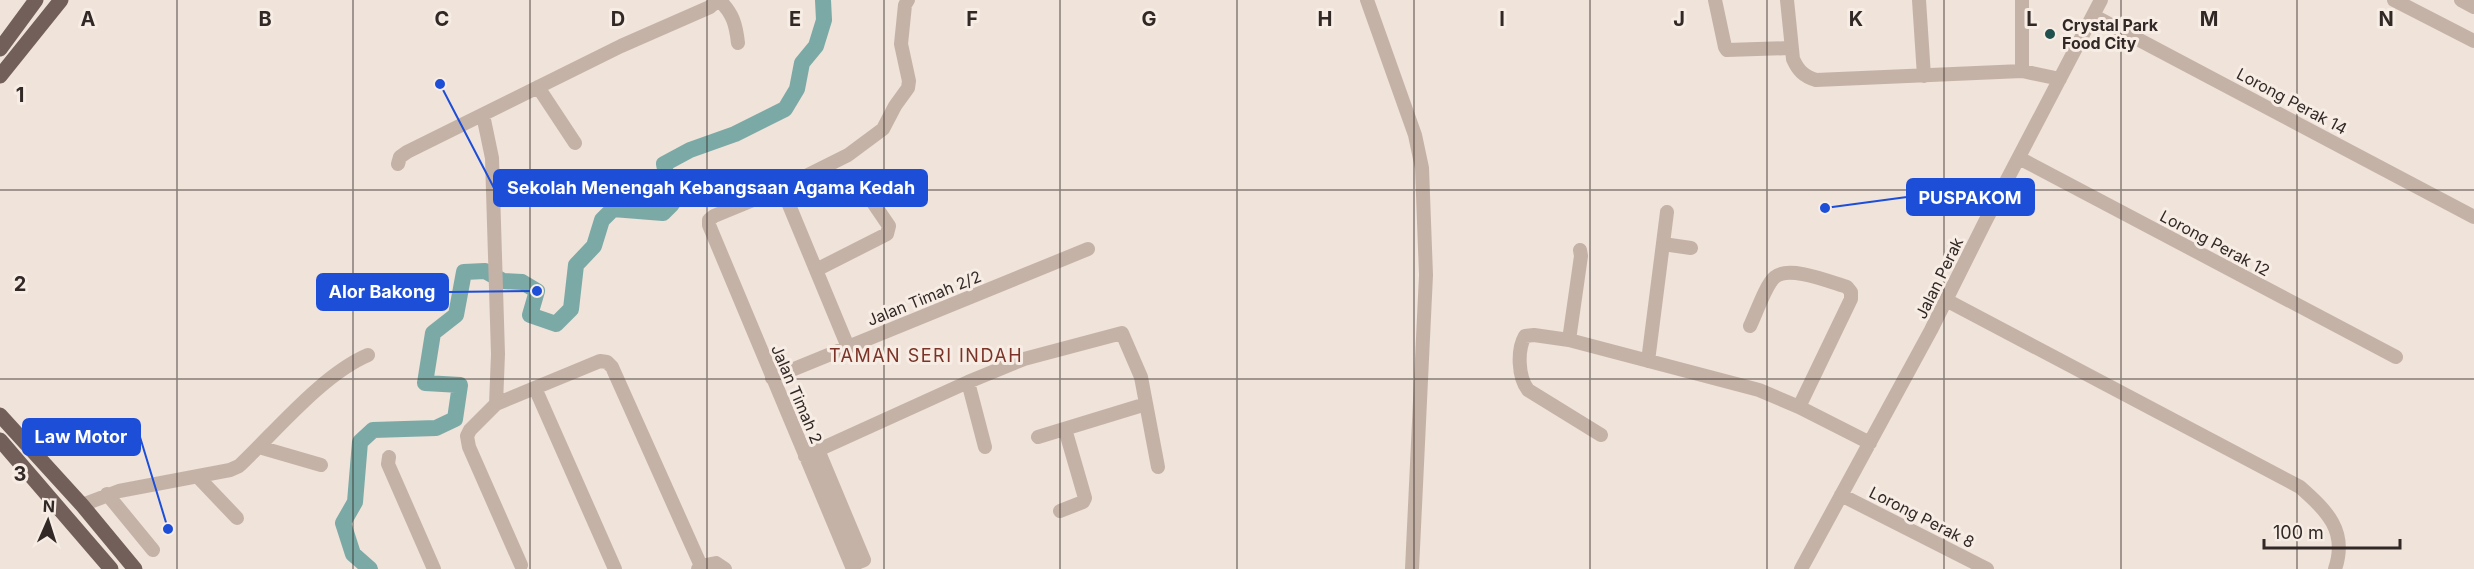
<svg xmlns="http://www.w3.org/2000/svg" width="2474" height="569" font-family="Inter,sans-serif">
  <rect width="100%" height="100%" fill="#efe3da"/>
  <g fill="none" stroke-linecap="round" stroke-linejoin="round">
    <!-- river -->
    <path stroke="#7ba9a6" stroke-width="16" d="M 370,569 L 353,554 L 343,523 L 355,502 L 360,442 L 373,430 L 436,428 L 455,419 L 460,385 L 425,383 L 433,333 L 456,315 L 464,272 L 485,271 L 503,281 L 522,282 L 537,291 L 530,315 L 556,324 L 571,309 L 576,265 L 594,246 L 602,220 L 613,209 L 663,213 L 672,204 L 664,164 L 690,150 L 735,134 L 785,109 L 797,89 L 802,63 L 816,46 L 824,20 L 823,0"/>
    <!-- minor -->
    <path stroke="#c5b2a7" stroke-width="14" d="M 719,0 C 733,13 736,25 738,43
      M 1367,0 L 1415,135 L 1422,168 L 1426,275 L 1412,569
      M 1715,0 L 1725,47 L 1727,50 L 1790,48
      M 1787,0 L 1793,59 C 1798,70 1803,76 1816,80 L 2022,71 L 2060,79
      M 1919,0 L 1924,76
      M 2394,0 L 2474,41
      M 2461,0 L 2474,7
      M 2094,16 L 2474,217
      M 2022,71 L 2022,0
      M 538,87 L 575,143
      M 483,115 L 492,158 L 498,354 L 496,404
      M 2019,158 L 2396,357
      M 398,164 L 400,157 L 407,152 L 621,46 L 710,7 L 718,0
      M 782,188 L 848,347
      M 1663,244 L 1691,248
      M 816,270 L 887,234 L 889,226 L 872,201
      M 1946,300 L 2300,487 C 2327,511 2348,531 2335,569
      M 1750,326 C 1756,314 1766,284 1775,277 C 1789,265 1830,282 1847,287 L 1851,292 L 1851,299 L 1799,407
      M 1569,340 L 1581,256 L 1580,250
      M 1648,361 L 1667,212
      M 772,378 L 1088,249
      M 968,382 L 985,447
      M 535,388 L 615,569
      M 1601,435 L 1528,390 C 1518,377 1517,350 1525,336 L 1534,335 L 1569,340 L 1759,390 L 1799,407 L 1870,443
      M 1038,437 L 1146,404
      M 259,447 L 321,465
      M 818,450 L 864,560 L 852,565
      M 805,456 L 968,382 L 1024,359 L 1122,333 L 1141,377 L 1158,467
      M 389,457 L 388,464 L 434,569
      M 197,476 L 237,518
      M 107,494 L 153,550
      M 1841,495 L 1987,569
      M 82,505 L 119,491 L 230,470 L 239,466 C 276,431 323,374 368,355
      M 1060,511 L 1083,502 L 1085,498 L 1065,429
      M 521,565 L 469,447 L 467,436 L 470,430 L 496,404 L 600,361 L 607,362 L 612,367 L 701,566
      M 698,569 L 701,566 L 716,563 L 725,569
      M 853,569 L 709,225 L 709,220 L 714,216 L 782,188 L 848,155 L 883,129 L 895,106 L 908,88 L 909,81 L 901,44 L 905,5 L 908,0
      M 1801,569 L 1931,330 L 1986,220 L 2101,0"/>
    <!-- major -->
    <path stroke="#735f59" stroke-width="15" d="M 0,49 L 36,0
      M 0,76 L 61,0
      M 0,415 L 82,505 L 135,569
      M 0,440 L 111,569"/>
  </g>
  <!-- grid -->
  <path fill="none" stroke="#322927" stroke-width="1.5" stroke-opacity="0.55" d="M 177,0 L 177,569M 353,0 L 353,569M 530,0 L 530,569M 707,0 L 707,569M 884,0 L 884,569M 1060,0 L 1060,569M 1237,0 L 1237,569M 1414,0 L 1414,569M 1590,0 L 1590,569M 1767,0 L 1767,569M 1944,0 L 1944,569M 2121,0 L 2121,569M 2297,0 L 2297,569M 0,190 L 2474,190M 0,379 L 2474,379"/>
  <!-- markers -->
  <circle fill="#20504e" stroke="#f7ede5" stroke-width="2" cx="2050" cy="34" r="6"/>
  <g text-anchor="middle" stroke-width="6" stroke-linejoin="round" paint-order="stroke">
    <!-- poi labels -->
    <g font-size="16" font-weight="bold" fill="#322927" stroke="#f7ede5" text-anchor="start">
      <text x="2062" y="31">Crystal Park<tspan x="2062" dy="18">Food City</tspan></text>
    </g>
    <!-- street labels -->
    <g font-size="16" fill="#322927" stroke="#f7ede5">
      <text transform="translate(2292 101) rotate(28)" y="6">Lorong Perak 14</text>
      <text transform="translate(2215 243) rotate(28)" y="6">Lorong Perak 12</text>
      <text transform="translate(1939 278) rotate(-64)" y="6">Jalan Perak</text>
      <text transform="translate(924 298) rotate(-22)" y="6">Jalan Timah 2/2</text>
      <text transform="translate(797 394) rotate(67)" y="6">Jalan Timah 2</text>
      <text transform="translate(1922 517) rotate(27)" y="6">Lorong Perak 8</text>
    </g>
    <!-- neighbourhood labels -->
    <g font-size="18" letter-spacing="1.5" fill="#7a3327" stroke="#f7ede5">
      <text x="926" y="362">TAMAN SERI INDAH</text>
    </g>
  </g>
  <g font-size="20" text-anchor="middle" font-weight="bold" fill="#322927" stroke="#f7ede5" stroke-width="6" stroke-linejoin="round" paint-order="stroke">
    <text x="88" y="26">A</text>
    <text x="265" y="26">B</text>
    <text x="442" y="26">C</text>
    <text x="618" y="26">D</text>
    <text x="795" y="26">E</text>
    <text x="972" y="26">F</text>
    <text x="1149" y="26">G</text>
    <text x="1325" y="26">H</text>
    <text x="1502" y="26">I</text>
    <text x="1679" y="26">J</text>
    <text x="1856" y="26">K</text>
    <text x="2032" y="26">L</text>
    <text x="2209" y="26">M</text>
    <text x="2386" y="26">N</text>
    <text x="20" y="102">1</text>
    <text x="20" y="291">2</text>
    <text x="20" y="481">3</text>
  </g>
  <!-- callouts -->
  <path fill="none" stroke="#1d4ed8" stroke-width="2" d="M440 84L494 188M1825 208L1907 197M537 291L448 292M168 529L140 437"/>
  <g fill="#1d4ed8" stroke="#f7ede5" stroke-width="2">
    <circle cx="440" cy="84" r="6"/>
    <circle cx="1825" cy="208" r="6"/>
    <circle cx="537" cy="291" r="6"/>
    <circle cx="168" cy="529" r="6"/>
  </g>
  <g fill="#1d4ed8" stroke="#1d4ed8" stroke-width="2">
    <rect x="494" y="170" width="433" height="36" rx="6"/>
    <rect x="1907" y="179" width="127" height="36" rx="6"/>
    <rect x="317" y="274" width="131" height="36" rx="6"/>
    <rect x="23" y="419" width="117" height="36" rx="6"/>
  </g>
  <g font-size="18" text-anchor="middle" font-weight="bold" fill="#fff">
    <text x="711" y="194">Sekolah Menengah Kebangsaan Agama Kedah</text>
    <text x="1970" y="204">PUSPAKOM</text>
    <text x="382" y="298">Alor Bakong</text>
    <text x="81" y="443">Law Motor</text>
  </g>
  <!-- north arrow -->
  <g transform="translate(48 521) rotate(3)" stroke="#f7ede5" stroke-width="4.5" paint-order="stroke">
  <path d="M0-4.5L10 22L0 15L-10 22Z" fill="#322927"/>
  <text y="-9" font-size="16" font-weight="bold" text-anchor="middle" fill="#322927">N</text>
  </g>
  <!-- scale -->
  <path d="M2264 539v9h136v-9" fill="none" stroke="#322927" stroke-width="3"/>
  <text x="2273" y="539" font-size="18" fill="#322927" stroke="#f7ede5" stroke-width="4.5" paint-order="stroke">100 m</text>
</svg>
